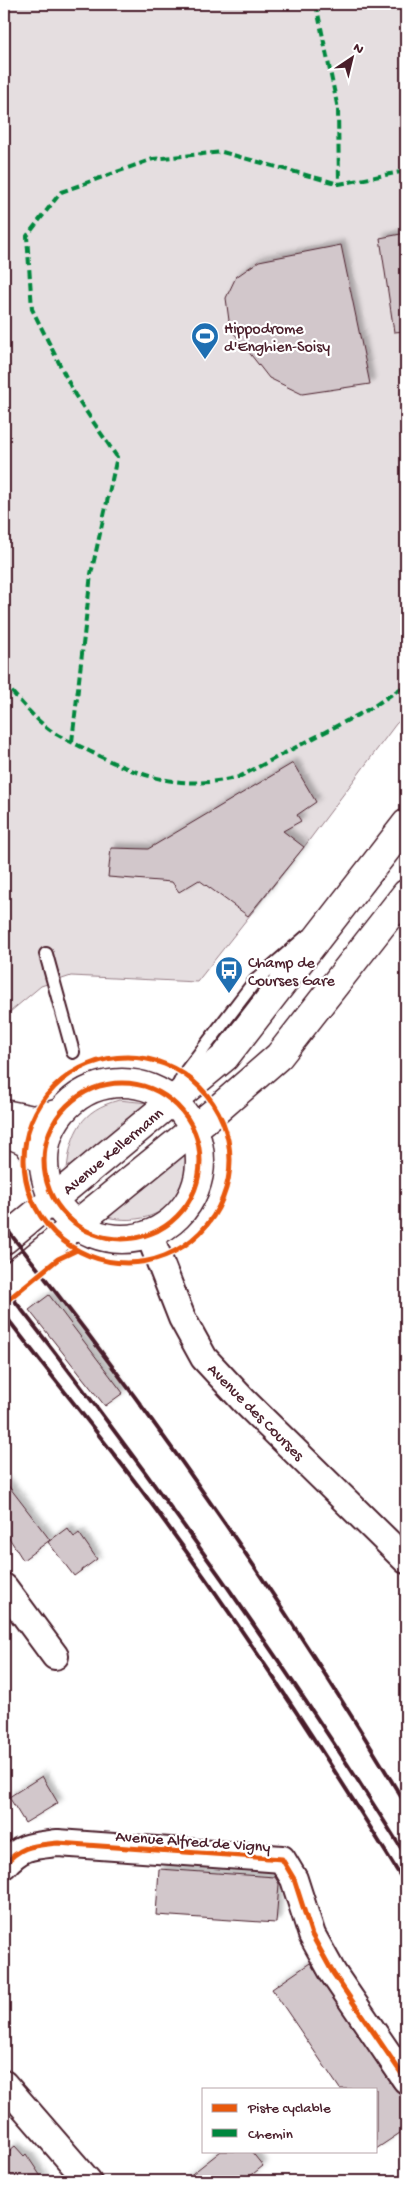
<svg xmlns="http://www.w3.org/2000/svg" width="410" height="2185" font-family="'Gochi Hand',sans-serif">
  <defs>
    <filter id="shadow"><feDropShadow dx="4.5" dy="-4.5" stdDeviation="2.5" flood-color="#0004"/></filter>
  </defs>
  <rect width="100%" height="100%" fill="#fff"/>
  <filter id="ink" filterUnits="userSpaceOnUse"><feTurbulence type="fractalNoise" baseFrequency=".02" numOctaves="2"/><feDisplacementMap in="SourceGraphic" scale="10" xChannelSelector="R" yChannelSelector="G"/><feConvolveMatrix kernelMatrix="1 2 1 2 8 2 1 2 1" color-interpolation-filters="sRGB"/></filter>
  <g filter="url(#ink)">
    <!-- green -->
    <path fill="#e5dee0" stroke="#987e86" d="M 4,4 L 406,4 L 406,715 L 396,724 L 304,847 L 197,982 L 71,976 L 41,986 L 4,1017 Z
      M 119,1100 L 148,1103 L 67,1169 C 71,1132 81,1110 119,1100 Z
      M 187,1150 C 189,1202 156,1228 106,1217 Z"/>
    <!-- building -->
    <path fill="#d2c7cb" stroke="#4a1f2b" filter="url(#shadow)" d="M 406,233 L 406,331 L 394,332 L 380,238 Z
      M 341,245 L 370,384 L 302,394 L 269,378 L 230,328 L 226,298 L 236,277 L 259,261 Z
      M 293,763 L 316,802 L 297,815 L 301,821 L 283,831 L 304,847 L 248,916 L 199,880 L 179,892 L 172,882 L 108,877 L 111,848 L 148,849 Z
      M 49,1295 L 123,1393 L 105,1406 L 29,1310 Z
      M 4,1480 L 50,1540 L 23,1560 L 4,1530 Z
      M 67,1528 L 74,1537 L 79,1533 L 97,1559 L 74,1576 L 48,1542 Z
      M 42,1776 L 58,1803 L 25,1823 L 9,1797 Z
      M 159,1869 L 275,1877 L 279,1884 L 276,1923 L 156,1915 Z
      M 310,1963 L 394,2088 L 399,2093 L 406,2095 L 406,2129 L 376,2149 L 376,2089 L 340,2089 L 272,1989 Z
      M 15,2146 L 24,2156 L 26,2154 L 44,2181 L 4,2181 L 4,2155 Z
      M 221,2151 L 251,2151 L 263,2166 L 244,2181 L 183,2181 Z"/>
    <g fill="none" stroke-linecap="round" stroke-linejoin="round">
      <!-- lane casing -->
      <g stroke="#4a1f2b" stroke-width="16">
        <path id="lane" d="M 46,954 L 73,1052
          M 178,1086 L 184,1074 L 255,981 L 306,937"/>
      </g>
      <!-- street casing -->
      <g stroke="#4a1f2b" stroke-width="30">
        <path id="street" d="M 149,1234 L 182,1318 L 204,1358 L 244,1401 L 406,1560
          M 4,1587 L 55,1656
          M 4,1865 C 22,1845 32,1846 58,1843 L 282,1859 L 294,1879 L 312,1935 L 333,1973 L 406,2080
          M 4,2084 L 88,2181"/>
      </g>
      <!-- secondary casing -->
      <g stroke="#4a1f2b" stroke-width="31">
        <path id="secondary" d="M44 1161a78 78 0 1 1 156 0a78 78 0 1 1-156 0Z
          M 4,1114 L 33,1120 L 60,1113
          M 4,1132 L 26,1141 L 43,1163"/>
      </g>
      <!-- primary casing -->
      <g stroke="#4a1f2b" stroke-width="31">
        <path id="primary" d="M 4,1240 L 225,1057 L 406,824
          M 4,1283 L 217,1110 L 279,1056 L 406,894"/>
      </g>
      <!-- lane -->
      <use href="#lane" stroke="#fff" stroke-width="12"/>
      <!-- street -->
      <use href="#street" stroke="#fff" stroke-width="26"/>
      <!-- secondary -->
      <use href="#secondary" stroke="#fff" stroke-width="28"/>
      <!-- primary -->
      <use href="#primary" stroke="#fff" stroke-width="28"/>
      <!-- rail -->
      <path stroke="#4a1f2b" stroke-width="4" d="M 4,1226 C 151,1410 285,1603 406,1805
        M 4,1287 C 148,1470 283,1659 406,1856
        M 4,1314 C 51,1376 101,1436 148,1499 C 240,1623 325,1753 406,1885"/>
      <!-- quiet -->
      <path stroke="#00873e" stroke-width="4" stroke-dasharray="8 4" stroke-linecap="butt" d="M 316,4 L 338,109 L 339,184
        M 4,683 C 17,697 30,714 46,727 C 58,737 75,743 89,751 C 141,777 181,791 239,777 L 371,708 L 406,685
        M 72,742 L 91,574 L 117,457 L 75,395 L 32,309 L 27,236 L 61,192 L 153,159 L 222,152 L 339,184 L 406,171"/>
      <!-- cycleway casing -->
      <g stroke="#fff" stroke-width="8">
        <path id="cycleway" d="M24 1160a103 103 0 1 1 206 0a103 103 0 1 1-206 0Z
          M44 1161a78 78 0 1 1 156 0a78 78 0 1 1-156 0Z
          M 4,1303 L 58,1259 L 77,1250
          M 4,1865 C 22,1845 32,1846 58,1843 L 282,1859 L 294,1879 L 312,1935 L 333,1973 L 406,2080"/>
      </g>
      <!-- cycleway -->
      <use href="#cycleway" stroke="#e8590c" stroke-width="5"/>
    </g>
  </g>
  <!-- icons -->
  <defs>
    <g id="stadium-pin" transform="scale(1.4375)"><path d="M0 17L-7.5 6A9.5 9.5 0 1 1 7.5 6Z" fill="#1f6fb2" stroke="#fff"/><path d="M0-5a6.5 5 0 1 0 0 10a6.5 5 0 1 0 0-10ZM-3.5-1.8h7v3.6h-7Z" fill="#fff"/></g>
    <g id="bus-pin" transform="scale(1.4375)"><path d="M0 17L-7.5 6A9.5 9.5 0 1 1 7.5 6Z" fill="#1f6fb2" stroke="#fff"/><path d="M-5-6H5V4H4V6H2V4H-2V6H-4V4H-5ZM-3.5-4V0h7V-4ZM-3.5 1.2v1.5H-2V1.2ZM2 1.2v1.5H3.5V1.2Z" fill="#fff"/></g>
  </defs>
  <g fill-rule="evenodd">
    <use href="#stadium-pin" x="205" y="336"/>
    <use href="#bus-pin" x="229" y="970"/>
  </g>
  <g text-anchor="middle" stroke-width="4.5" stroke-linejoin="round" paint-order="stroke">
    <!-- poi labels -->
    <g font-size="16" fill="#4a1f2b" stroke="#fff" text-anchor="start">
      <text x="224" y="333">Hippodrome<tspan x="224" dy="18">d'Enghien-Soisy</tspan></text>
      <text x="248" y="967">Champ de<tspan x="248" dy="18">Courses Gare</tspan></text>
    </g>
    <!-- street labels -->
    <g font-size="16" fill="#4a1f2b" stroke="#fff">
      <text transform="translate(112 1150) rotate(-40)" y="6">Avenue Kellermann</text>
      <text transform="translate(257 1411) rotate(45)" y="6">Avenue des Courses</text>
      <text transform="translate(193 1840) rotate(4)" y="6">Avenue Alfred de Vigny</text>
    </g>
  </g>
  <!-- margin -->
  <rect width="410" height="2185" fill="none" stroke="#fff" stroke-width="20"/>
  <rect x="10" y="10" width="390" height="2165" fill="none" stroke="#4a1f2b" stroke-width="2" filter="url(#ink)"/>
  <!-- legend -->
  <rect x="202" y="2088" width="175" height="65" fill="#ffffff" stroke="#b7a5aa"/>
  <rect x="212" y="2104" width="25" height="8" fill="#e8590c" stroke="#b7a5aa"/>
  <text x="248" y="2112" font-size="15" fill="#4a1f2b">Piste cyclable</text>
  <rect x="212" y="2129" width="25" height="8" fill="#00873e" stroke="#b7a5aa"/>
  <text x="248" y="2138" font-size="15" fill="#4a1f2b">Chemin</text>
  <!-- north arrow -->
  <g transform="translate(352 58) rotate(35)" stroke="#ffffff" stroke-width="4" paint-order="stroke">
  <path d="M0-4L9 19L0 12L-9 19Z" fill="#4a1f2b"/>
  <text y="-8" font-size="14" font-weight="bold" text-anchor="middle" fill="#4a1f2b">N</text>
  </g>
</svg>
